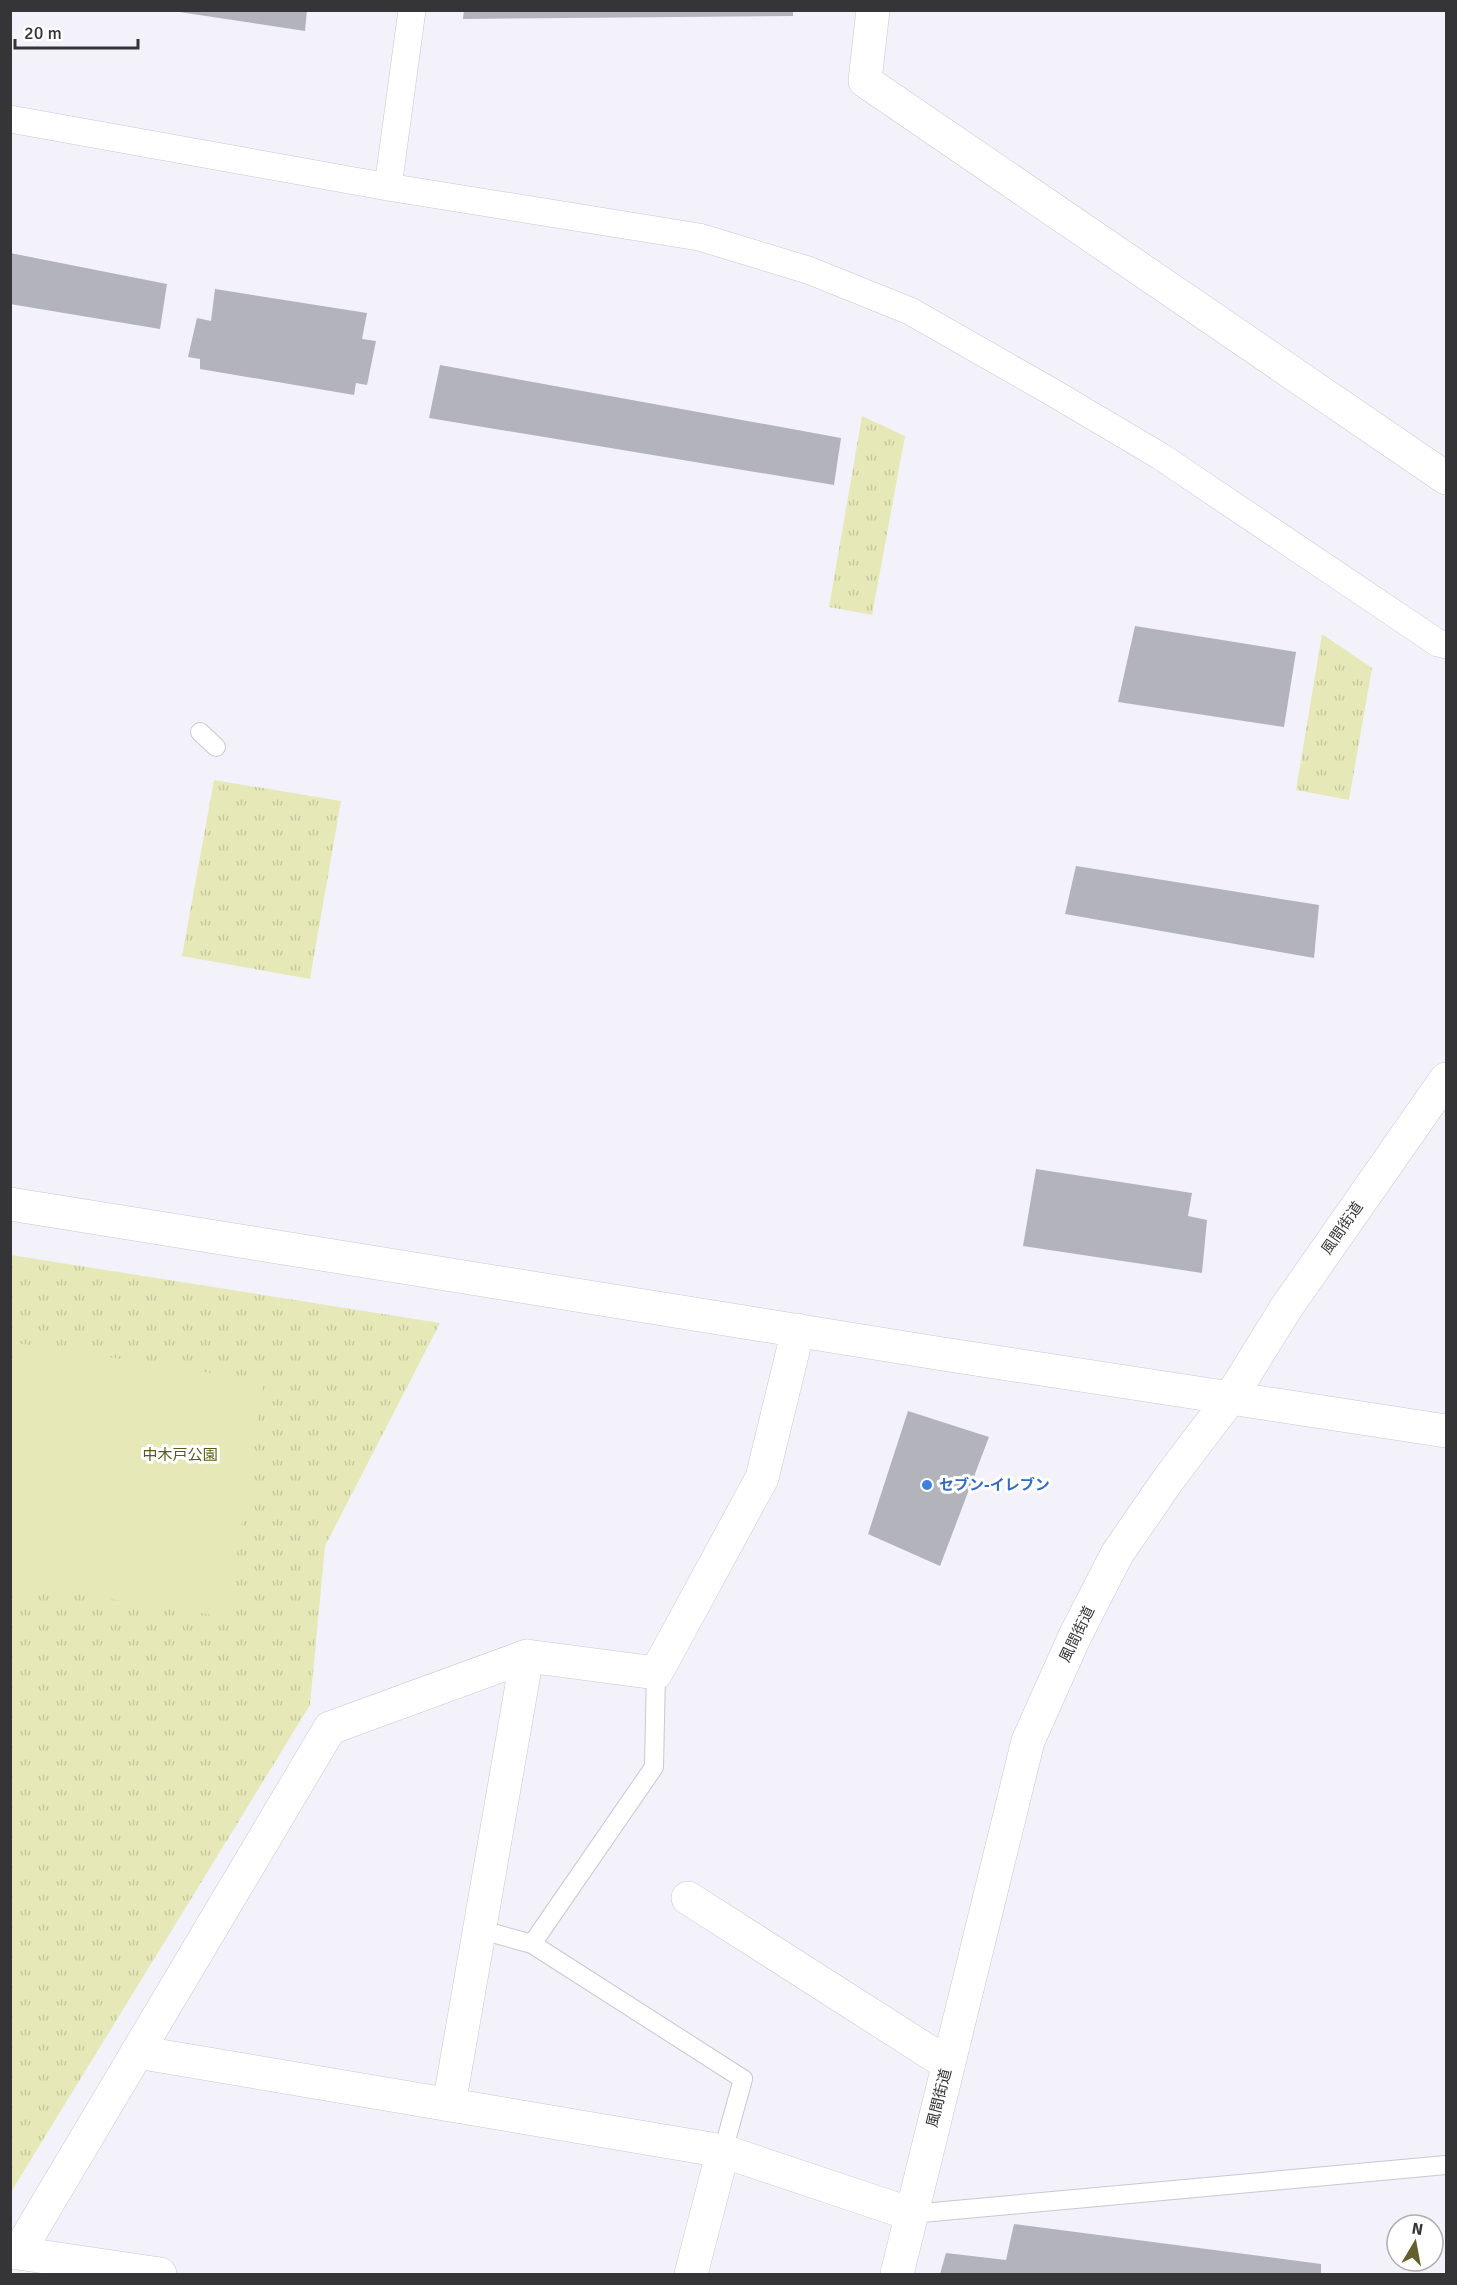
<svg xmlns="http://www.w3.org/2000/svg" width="1457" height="2285" font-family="Signika,'Noto Sans JP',sans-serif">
  <defs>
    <pattern id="park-tufts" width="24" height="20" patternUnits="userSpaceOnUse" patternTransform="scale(1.5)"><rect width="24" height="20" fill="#e6e9b7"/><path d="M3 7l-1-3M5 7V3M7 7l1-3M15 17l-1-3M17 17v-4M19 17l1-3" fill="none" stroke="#c6c89e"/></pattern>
  </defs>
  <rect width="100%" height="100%" fill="#f3f2fb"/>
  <!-- park -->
  <path fill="url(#park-tufts)" d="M 862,416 L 905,436 L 872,615 L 829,607 Z
    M 1322,634 L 1372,668 L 1349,800 L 1296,790 Z
    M 214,780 L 341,801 L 310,979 L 182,956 Z
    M 11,1255 L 440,1323 L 325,1546 L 310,1705 L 11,2192 Z"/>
  <!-- garden -->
  <path fill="#e6e9b7" d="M 16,1343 L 264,1381 L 227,1617 L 11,1584 L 10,1377 Z"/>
  <!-- building -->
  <path fill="#b3b3bb" d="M 166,10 L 307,10 L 305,31 Z
    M 464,10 L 793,10 L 793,16 L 463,19 Z
    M 10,253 L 167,284 L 160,329 L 10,304 Z
    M 215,289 L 367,313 L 362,339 L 376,341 L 367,385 L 356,383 L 354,395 L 200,369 L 200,359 L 188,357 L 197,318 L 211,321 Z
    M 440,365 L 841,438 L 834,485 L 429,418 Z
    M 1135,626 L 1296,652 L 1284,727 L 1118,702 Z
    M 1076,866 L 1319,905 L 1314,958 L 1065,914 Z
    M 1036,1169 L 1192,1193 L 1188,1216 L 1207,1220 L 1202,1273 L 1023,1246 Z
    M 908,1411 L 989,1437 L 940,1566 L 868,1534 Z
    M 1014,2224 L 1321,2264 L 1321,2274 L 940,2274 L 946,2253 L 1006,2260 Z"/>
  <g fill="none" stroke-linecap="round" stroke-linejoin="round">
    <!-- service casing -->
    <g stroke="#c8c8d0" stroke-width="20">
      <path id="service" d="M 200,732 L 216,747
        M 478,1929 L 532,1944 L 743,2079 L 723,2151
        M 532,1944 L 654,1767 L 656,1673
        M 911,2214 L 1446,2165"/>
    </g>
    <!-- pedestrian casing -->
    <g stroke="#c8c8d0" stroke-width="28">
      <path id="pedestrian" d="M 10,119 L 388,187 L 699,237 L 808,270 L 910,311 L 1052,392 L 1160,456 L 1438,643 L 1446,645
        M 388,187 L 412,10"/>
    </g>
    <!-- minor casing -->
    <g stroke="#c8c8d0" stroke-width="34">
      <path id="minor" d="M 873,10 L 865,81 L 1446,478
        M 688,1898 L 948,2064
        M 137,2052 L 723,2151 L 911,2214
        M 449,2105 L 527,1656
        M 160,2274 L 18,2253 L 330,1728 L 527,1656 L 656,1673 L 762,1478 L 798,1330
        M 691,2274 L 723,2151"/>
    </g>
    <!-- tertiary casing -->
    <g stroke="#c8c8d0" stroke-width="34">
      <path id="tertiary" d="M 10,1204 L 943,1354 L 1446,1431
        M 897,2274 L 1028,1741 L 1075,1636 L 1117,1554 L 1168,1480 L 1231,1397 L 1286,1308 L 1446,1079"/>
    </g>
    <!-- service -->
    <use href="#service" stroke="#fff" stroke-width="18"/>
    <!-- pedestrian -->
    <use href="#pedestrian" stroke="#fff" stroke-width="27"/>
    <!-- minor -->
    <use href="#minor" stroke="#fff" stroke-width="33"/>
    <!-- tertiary -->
    <use href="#tertiary" stroke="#fff" stroke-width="33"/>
  </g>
  <!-- markers -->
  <circle fill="#3f7fe0" stroke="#fff" stroke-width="2" cx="927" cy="1485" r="6"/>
  <g text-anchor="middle" stroke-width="6" stroke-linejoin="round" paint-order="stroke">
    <!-- street labels -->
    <g font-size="15" fill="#353437" stroke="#fff">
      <text transform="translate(1342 1228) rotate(-55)" y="5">風間街道</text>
      <text transform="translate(1077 1634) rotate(-64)" y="5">風間街道</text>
      <text transform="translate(939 2098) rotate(-76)" y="5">風間街道</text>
    </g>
    <!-- park labels -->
    <g font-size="15" fill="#58591a" stroke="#fff">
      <text x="180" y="1460">中木戸公園</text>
    </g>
    <!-- shop labels -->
    <g font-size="15" font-weight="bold" fill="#366cbe" stroke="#fff" text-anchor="start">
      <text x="939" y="1490">セブン-イレブン</text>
    </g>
  </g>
  <!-- border -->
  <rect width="1457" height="2285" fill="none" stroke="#353437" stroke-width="24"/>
  <!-- north arrow -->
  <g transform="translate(1415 2243) rotate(10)"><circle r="28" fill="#ffffff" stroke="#aeaeaf" stroke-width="1.5"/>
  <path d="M0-4.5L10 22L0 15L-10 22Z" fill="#63602d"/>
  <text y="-9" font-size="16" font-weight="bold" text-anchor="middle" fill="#353437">N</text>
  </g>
  <!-- scale -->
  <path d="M15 39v9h123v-9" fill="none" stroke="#353437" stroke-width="3"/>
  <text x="24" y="39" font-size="18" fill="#353437" stroke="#ffffff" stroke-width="4.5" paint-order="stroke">20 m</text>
</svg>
